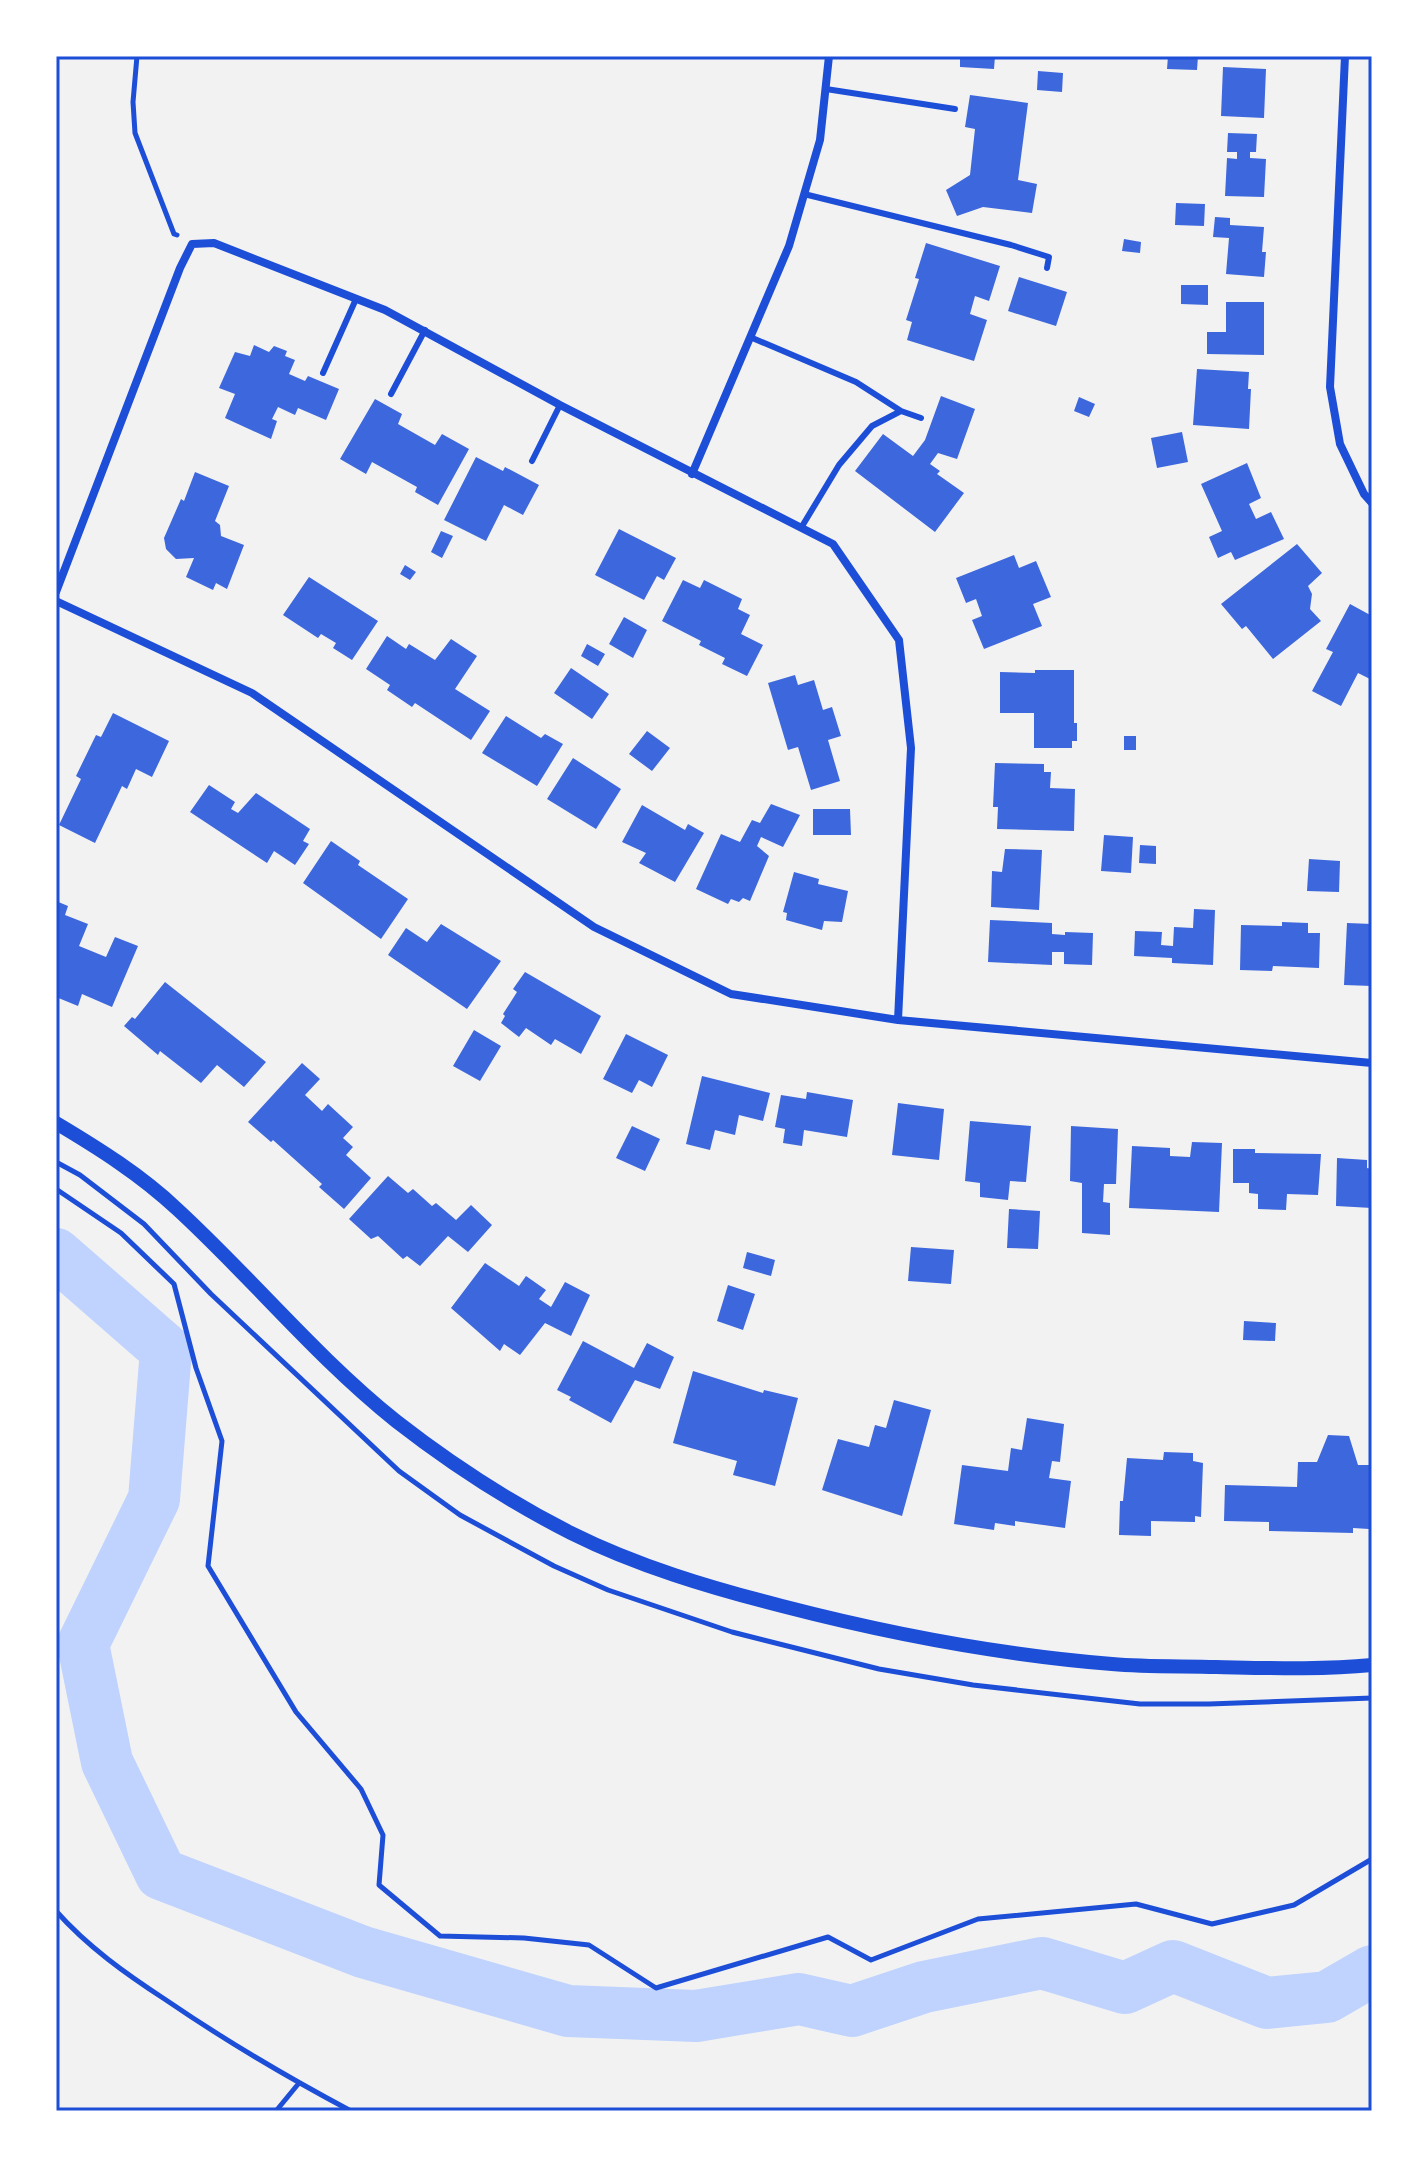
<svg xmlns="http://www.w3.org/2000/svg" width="1428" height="2167" font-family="Arial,sans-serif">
  <rect width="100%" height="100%" fill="#f2f2f2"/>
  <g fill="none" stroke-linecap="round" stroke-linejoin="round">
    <!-- river -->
    <path stroke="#bfd3fe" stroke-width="52" d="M 56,1254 L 166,1350 L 154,1499 L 83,1644 L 107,1762 L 161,1874 L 363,1952 L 568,2011 L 696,2016 L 799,1999 L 852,2011 L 924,1987 L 1042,1963 L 1125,1988 L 1173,1966 L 1267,2003 L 1327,1997 L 1372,1971"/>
  </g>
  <!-- building -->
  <path fill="#3d67dc" d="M 960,56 L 995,56 L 994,69 L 960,67 Z
    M 1168,56 L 1198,56 L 1197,70 L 1167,69 Z
    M 1223,67 L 1266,69 L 1264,118 L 1221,116 Z
    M 1038,71 L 1063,73 L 1062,92 L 1037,90 Z
    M 970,95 L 1028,103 L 1018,180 L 1037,184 L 1032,213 L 983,207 L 957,216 L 946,190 L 970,175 L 975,129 L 965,127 Z
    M 1228,133 L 1257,134 L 1256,152 L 1250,152 L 1250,158 L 1266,159 L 1264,197 L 1225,196 L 1227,158 L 1237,159 L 1237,152 L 1227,152 Z
    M 1176,203 L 1205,204 L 1204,226 L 1175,225 Z
    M 1215,217 L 1230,218 L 1230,225 L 1264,227 L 1262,252 L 1266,252 L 1264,277 L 1226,274 L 1229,238 L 1213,237 Z
    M 1124,239 L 1141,242 L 1140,253 L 1122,251 Z
    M 926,243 L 1000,266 L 989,301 L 975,296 L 970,314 L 987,320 L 974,361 L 907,340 L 912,322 L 906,320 L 919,279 L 915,278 Z
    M 1019,277 L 1067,292 L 1056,326 L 1008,311 Z
    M 1181,285 L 1208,285 L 1208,305 L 1181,304 Z
    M 1226,302 L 1264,302 L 1264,355 L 1207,354 L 1207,332 L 1226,332 Z
    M 254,345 L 269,352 L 274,346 L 287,351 L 285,356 L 295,360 L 289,374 L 305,381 L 308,376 L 339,389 L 326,420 L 298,408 L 295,415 L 278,407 L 272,419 L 277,421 L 271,439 L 225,418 L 235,394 L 219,388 L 235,352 L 250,356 Z
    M 1197,369 L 1249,372 L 1248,389 L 1251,389 L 1249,429 L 1193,425 Z
    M 941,396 L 975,409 L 957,459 L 938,453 L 930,464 L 940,471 L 937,474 L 964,493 L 935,532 L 855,471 L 883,434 L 913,456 L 925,440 Z
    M 1079,397 L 1095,404 L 1089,417 L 1074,411 Z
    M 375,399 L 402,414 L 398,424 L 435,445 L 442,434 L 469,449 L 438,505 L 415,492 L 417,487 L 372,462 L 366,474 L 340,459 Z
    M 1182,432 L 1188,462 L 1157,468 L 1151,438 Z
    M 476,457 L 503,471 L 505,467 L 539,485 L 523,515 L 504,505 L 486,541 L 444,520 Z
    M 1247,463 L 1261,498 L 1249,504 L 1256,519 L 1271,512 L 1284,539 L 1235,560 L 1231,552 L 1218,558 L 1209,537 L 1222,531 L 1201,484 Z
    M 195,472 L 229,486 L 215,521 L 220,525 L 221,536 L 244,545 L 227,589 L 216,583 L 213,590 L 186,577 L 194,558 L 176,559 L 166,549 L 164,538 L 181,499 L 184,501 Z
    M 619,529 L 676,558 L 664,580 L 657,576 L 644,600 L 595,575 Z
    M 441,531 L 453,536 L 442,558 L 431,552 Z
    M 1297,544 L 1322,573 L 1308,586 L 1312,594 L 1310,609 L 1321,621 L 1273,659 L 1246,626 L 1242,629 L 1221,604 Z
    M 1014,555 L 1019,568 L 1036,561 L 1051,597 L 1033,604 L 1042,626 L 984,649 L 972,620 L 982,616 L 976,599 L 966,603 L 956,578 Z
    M 405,565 L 416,572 L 410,580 L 400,574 Z
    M 309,577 L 378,621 L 352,660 L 333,648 L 336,643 L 321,634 L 318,638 L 283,615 Z
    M 683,580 L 700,588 L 704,580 L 742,599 L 738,609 L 750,615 L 741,634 L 763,645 L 747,676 L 722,664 L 725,658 L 699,645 L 701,641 L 662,621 Z
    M 1350,604 L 1372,616 L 1372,680 L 1358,673 L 1341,706 L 1312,691 L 1333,652 L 1326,649 Z
    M 624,617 L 647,630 L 633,658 L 609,644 Z
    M 387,636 L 406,649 L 409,644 L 435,660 L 451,639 L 477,656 L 455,689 L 490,711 L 471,740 L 415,703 L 412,707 L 387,690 L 390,685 L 366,669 Z
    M 587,644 L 605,654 L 598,666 L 581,656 Z
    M 571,668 L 609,694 L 592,719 L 554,693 Z
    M 1035,670 L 1074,670 L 1074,723 L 1077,723 L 1077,741 L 1072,741 L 1072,748 L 1034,748 L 1034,713 L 1000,713 L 1000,672 L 1035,673 Z
    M 795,675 L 798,685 L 814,680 L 823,710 L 832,707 L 841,736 L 828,740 L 840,781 L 811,790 L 798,747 L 788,750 L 768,683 Z
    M 113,713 L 169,741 L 152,777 L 136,769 L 127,789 L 122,786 L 95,843 L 59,825 L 81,779 L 76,776 L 96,735 L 101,737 Z
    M 506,716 L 541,738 L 545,734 L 563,744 L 537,786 L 482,753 Z
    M 647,731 L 670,748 L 652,771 L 629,754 Z
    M 1124,736 L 1136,736 L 1136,750 L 1124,750 Z
    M 573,758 L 621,789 L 596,829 L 547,799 Z
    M 995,763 L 1044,764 L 1044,772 L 1051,772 L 1050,788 L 1075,789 L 1074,831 L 997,829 L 998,807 L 993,807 Z
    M 209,785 L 235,802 L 231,809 L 238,813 L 256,793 L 310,829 L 303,841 L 309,844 L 295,865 L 274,851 L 267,863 L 190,812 Z
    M 771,804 L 800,815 L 783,847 L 761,837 L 757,846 L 769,856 L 750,901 L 743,898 L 739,902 L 731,899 L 728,904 L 696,889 L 721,834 L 740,842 L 752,820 L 760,823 Z
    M 642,805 L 685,830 L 688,824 L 704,833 L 675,882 L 639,863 L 646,853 L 622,842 Z
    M 813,809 L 850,809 L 851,835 L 813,835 Z
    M 1104,835 L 1133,837 L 1131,873 L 1101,871 Z
    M 331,841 L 360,861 L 358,865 L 408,899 L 381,939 L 303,883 Z
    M 1140,845 L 1156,846 L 1156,864 L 1139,863 Z
    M 1005,849 L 1042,850 L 1039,910 L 991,907 L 992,871 L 1002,872 Z
    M 1309,859 L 1340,861 L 1339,892 L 1307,891 Z
    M 794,872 L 819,879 L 818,884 L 848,891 L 842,922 L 824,921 L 822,930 L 786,920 L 787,913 L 783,912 Z
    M 56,901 L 68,906 L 65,915 L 88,924 L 79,946 L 106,957 L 115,937 L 138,946 L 112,1007 L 82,994 L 78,1006 L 56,997 Z
    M 1194,909 L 1215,910 L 1213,965 L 1172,963 L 1172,958 L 1134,956 L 1135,931 L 1162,932 L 1161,945 L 1173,946 L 1174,927 L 1193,928 Z
    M 990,920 L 1052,923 L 1052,934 L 1065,935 L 1065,932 L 1093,933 L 1092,965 L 1064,964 L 1064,952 L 1052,952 L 1052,965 L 988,962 Z
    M 1282,922 L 1308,923 L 1308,933 L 1320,933 L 1319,968 L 1273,966 L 1272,971 L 1240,970 L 1241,925 L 1282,926 Z
    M 1347,923 L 1372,924 L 1372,986 L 1344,985 Z
    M 441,924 L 501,961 L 467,1009 L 388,955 L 406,928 L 427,942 Z
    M 525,972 L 601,1016 L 581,1054 L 555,1039 L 551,1045 L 526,1028 L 519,1037 L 501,1023 L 505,1016 L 503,1014 L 517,992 L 513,989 Z
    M 165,982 L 266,1062 L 244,1087 L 217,1065 L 201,1083 L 160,1051 L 158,1055 L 124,1026 L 132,1017 L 135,1019 Z
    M 474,1030 L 501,1046 L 480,1081 L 453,1066 Z
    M 626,1034 L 668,1055 L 652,1087 L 639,1080 L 632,1093 L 603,1079 Z
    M 302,1063 L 320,1079 L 305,1095 L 322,1111 L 328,1104 L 353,1127 L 343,1138 L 353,1147 L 346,1155 L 371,1178 L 344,1209 L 319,1187 L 322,1184 L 273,1140 L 271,1142 L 248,1122 Z
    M 702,1076 L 770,1093 L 763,1121 L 739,1115 L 735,1135 L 715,1130 L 710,1150 L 686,1144 Z
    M 807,1092 L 853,1100 L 847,1137 L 804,1130 L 802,1146 L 783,1143 L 785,1129 L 775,1127 L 781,1095 L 806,1099 Z
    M 898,1103 L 944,1109 L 939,1160 L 892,1155 Z
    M 970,1121 L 1031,1126 L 1026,1182 L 1010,1181 L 1008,1200 L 980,1197 L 980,1183 L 965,1181 Z
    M 632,1126 L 660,1139 L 645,1171 L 616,1158 Z
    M 1071,1126 L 1118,1129 L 1116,1184 L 1104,1184 L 1103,1202 L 1110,1203 L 1110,1235 L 1082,1233 L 1082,1183 L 1070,1181 Z
    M 1192,1142 L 1222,1143 L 1219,1212 L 1129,1208 L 1132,1146 L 1170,1148 L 1170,1156 L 1190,1157 Z
    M 1233,1149 L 1255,1149 L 1255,1153 L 1321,1154 L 1318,1195 L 1287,1194 L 1286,1210 L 1258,1209 L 1258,1194 L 1249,1193 L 1249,1183 L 1233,1183 Z
    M 1337,1158 L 1367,1160 L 1367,1168 L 1372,1169 L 1372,1208 L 1336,1206 Z
    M 388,1176 L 408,1193 L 413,1189 L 432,1206 L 436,1203 L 456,1220 L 471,1205 L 492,1225 L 468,1252 L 448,1236 L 420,1266 L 407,1256 L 403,1259 L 378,1236 L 371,1239 L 349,1219 Z
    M 1009,1209 L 1040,1211 L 1038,1249 L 1007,1248 Z
    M 911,1247 L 954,1250 L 951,1284 L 908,1281 Z
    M 747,1252 L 775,1260 L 771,1276 L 743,1268 Z
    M 485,1263 L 519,1286 L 526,1276 L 546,1290 L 539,1299 L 551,1307 L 565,1282 L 590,1295 L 571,1336 L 545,1323 L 520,1355 L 504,1344 L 500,1351 L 451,1308 Z
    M 728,1285 L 755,1294 L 743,1330 L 717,1321 Z
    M 1244,1321 L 1276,1323 L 1275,1341 L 1243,1340 Z
    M 583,1341 L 634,1368 L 647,1343 L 674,1357 L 660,1389 L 635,1380 L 611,1423 L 569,1400 L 571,1397 L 557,1390 Z
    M 693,1371 L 763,1393 L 764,1390 L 798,1398 L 775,1486 L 733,1475 L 737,1461 L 673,1443 Z
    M 894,1400 L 931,1410 L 902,1516 L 822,1490 L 838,1439 L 869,1447 L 875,1425 L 886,1428 Z
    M 1027,1418 L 1064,1424 L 1060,1462 L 1052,1461 L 1049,1478 L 1071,1481 L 1065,1528 L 1015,1521 L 1015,1526 L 995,1523 L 994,1530 L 954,1524 L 962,1465 L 1008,1471 L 1011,1448 L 1022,1450 Z
    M 1328,1435 L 1349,1436 L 1358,1465 L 1370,1465 L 1369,1529 L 1353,1528 L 1353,1533 L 1269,1531 L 1269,1522 L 1224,1521 L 1225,1485 L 1297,1487 L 1298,1462 L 1317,1462 Z
    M 1164,1452 L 1193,1453 L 1193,1461 L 1203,1463 L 1201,1517 L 1195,1516 L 1195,1522 L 1151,1521 L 1151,1536 L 1119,1535 L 1120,1501 L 1123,1501 L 1127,1458 L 1163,1460 Z"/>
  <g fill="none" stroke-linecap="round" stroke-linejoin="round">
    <!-- path -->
    <path stroke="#1d4ed8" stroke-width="5" d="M 137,56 L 133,102 L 135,133 L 174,234 L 177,235
      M 56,1162 L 80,1175 L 144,1224 L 211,1294 L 399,1471 L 460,1515 L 554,1566 L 608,1590 L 732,1632 L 879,1669 L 973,1685 L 1140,1704 L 1209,1704 L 1372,1698
      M 56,1189 L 121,1233 L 174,1284 L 196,1368 L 222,1441 L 208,1566 L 296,1712 L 361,1789 L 383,1835 L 379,1885 L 440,1936 L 524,1938 L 589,1945 L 656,1988 L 828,1937 L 871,1960 L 978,1919 L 1136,1904 L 1212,1924 L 1294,1905 L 1372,1859
      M 56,1911 C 88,1947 126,1974 166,2000 C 226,2041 287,2077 351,2111
      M 276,2111 L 299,2083"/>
    <!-- service -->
    <path stroke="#1d4ed8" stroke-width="6" d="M 826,89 L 955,109
      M 804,194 L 1011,245 L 1049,257 L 1047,268
      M 750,337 L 856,382 L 901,411
      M 323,373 L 356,299
      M 391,394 L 425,330
      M 532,461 L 560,405
      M 801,528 L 839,465 L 872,426 L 901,411 L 921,418"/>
    <!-- minor -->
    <path stroke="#1d4ed8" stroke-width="8" d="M 1345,56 L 1330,387 L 1340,444 L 1364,494 L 1372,503
      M 692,474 L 789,246 L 820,140 L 829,56
      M 56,592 L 180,268 L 192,244 L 214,243 L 385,310 L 560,405 L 833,544 L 899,640 L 911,748 L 898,1020
      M 56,601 L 252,693 L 594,927 L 731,994 L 898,1020 L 1372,1063"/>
    <!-- tertiary -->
    <path stroke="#1d4ed8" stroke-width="14" d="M 56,1123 C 98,1148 141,1175 177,1209 C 252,1278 316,1357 396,1421 C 451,1464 510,1502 571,1533 C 637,1566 711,1588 782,1606 C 890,1634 1001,1655 1112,1664 C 1146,1667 1181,1666 1216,1667 C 1268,1668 1320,1670 1372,1665"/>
  </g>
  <!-- border -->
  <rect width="1428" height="2167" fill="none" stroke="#ffffff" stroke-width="116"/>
  <rect x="58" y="58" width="1312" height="2051" fill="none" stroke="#1d4ed8" stroke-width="3"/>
</svg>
